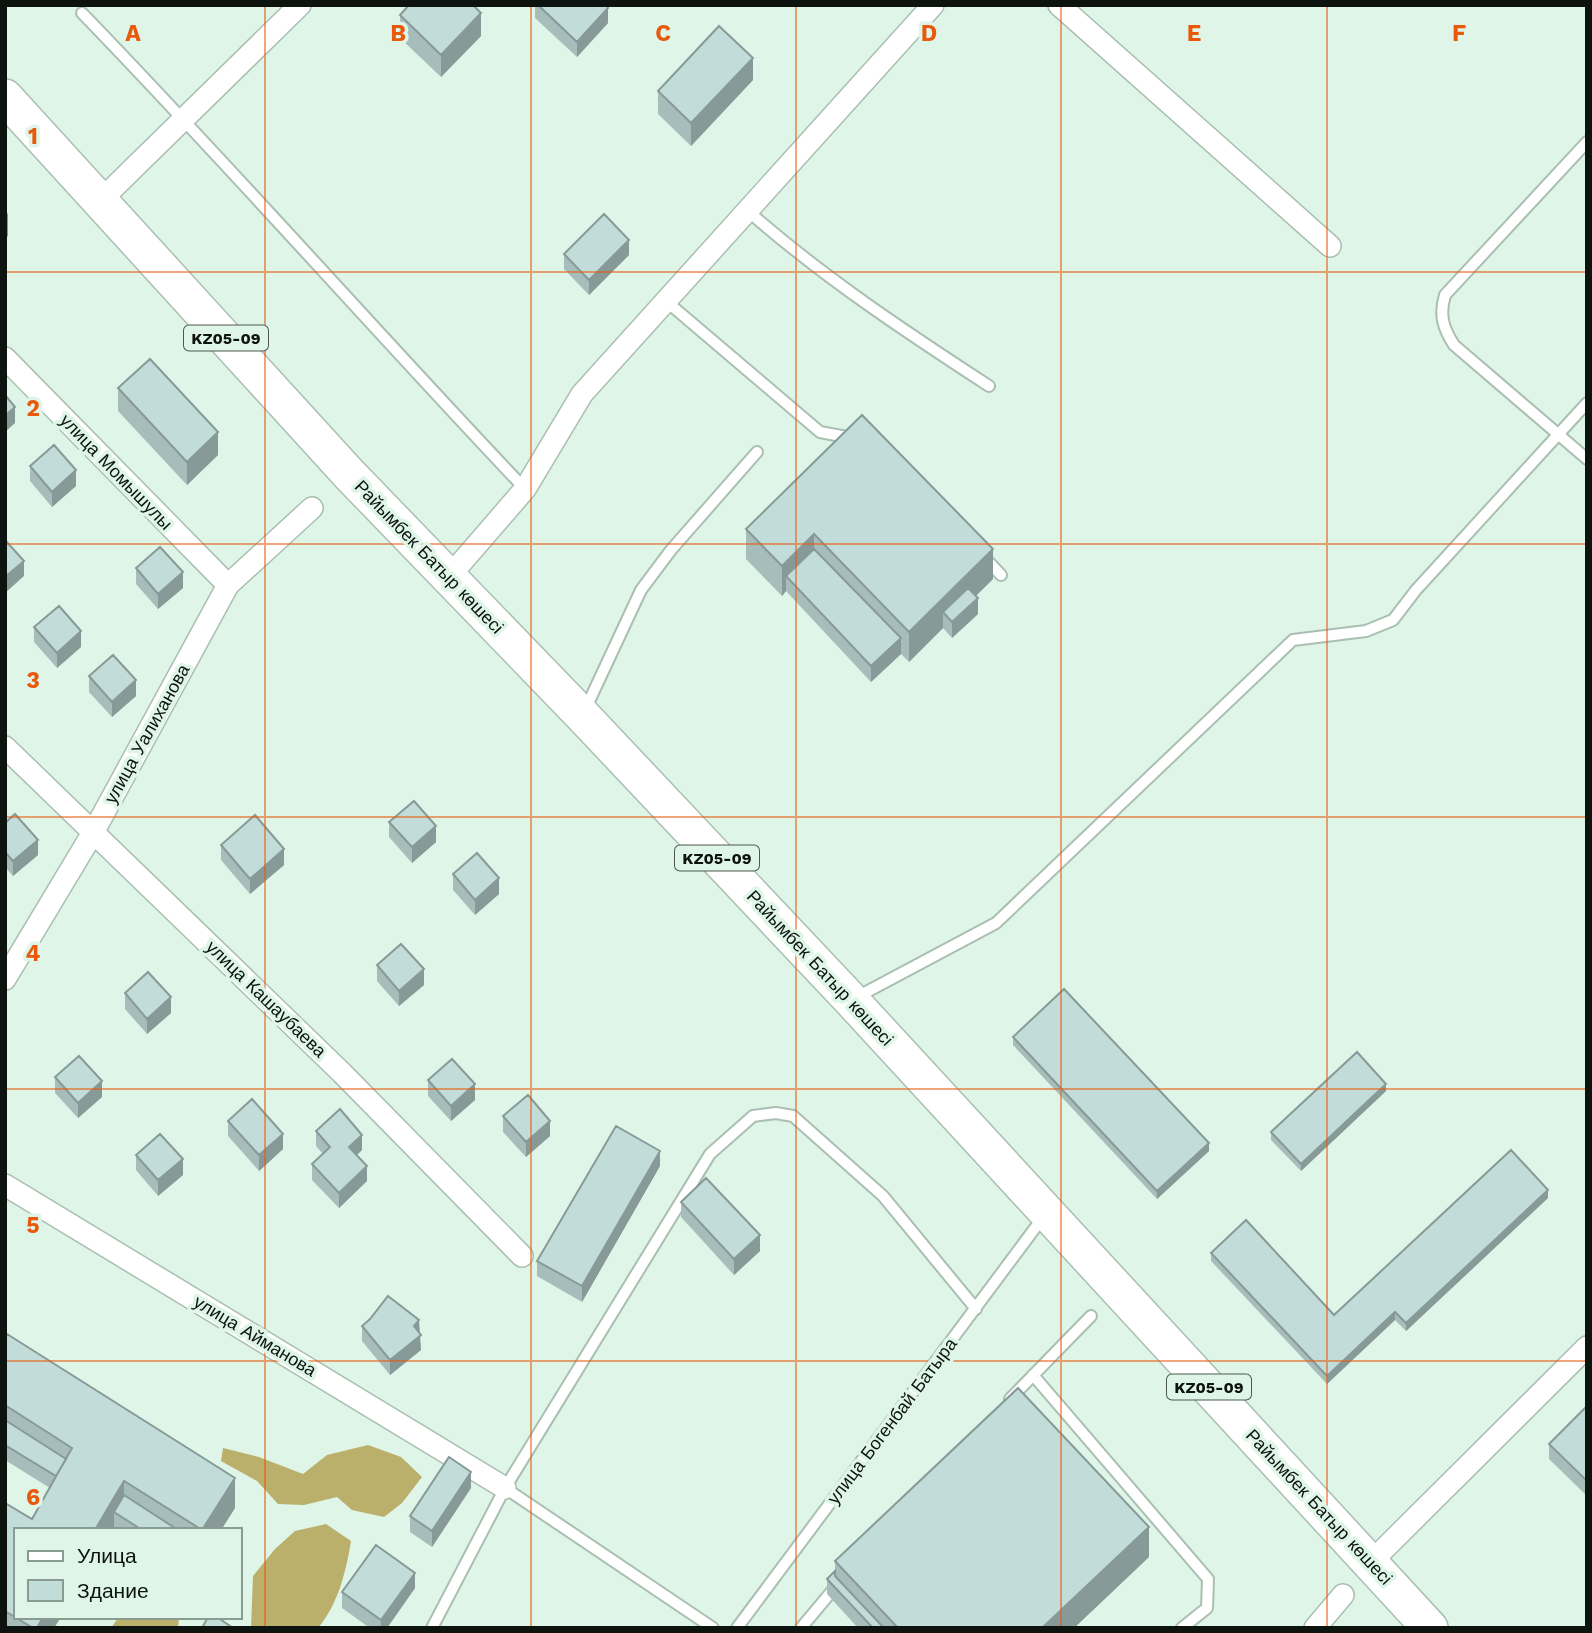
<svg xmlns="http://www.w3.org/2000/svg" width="1592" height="1633" font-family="'Work Sans',sans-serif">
  <rect width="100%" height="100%" fill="#def5e7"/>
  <!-- forest -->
  <path fill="#bbaf6c" d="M 368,1445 L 401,1457 L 422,1477 L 402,1503 L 384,1517 L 352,1510 L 337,1497 L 304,1505 L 278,1504 L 257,1481 L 221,1461 L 223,1448 L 259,1457 L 303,1474 L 327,1455 Z
    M 326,1524 L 351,1541 C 346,1572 338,1604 318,1628 L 251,1628 L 253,1576 L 275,1549 L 295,1531 Z
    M 179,1617 L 178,1628 L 111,1628 L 118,1618 Z"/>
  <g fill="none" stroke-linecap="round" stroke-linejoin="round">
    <!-- lane casing -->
    <g stroke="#aabfb2" stroke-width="14">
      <path id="lane" d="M 82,13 C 233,169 376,332 525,489
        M 1587,142 L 1445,295 C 1439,315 1443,328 1454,345 L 1587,459
        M 748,211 C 823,277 906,332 989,386
        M 666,301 L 820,432 L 852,438
        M 984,557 L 1001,575
        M 585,710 L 641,590 L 671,550 L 757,452
        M 857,997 L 996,923 L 1293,640 L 1366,631 L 1393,620 L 1416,590 L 1587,403
        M 1033,1375 L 1208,1579 L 1207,1608 L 1182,1628
        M 1010,1399 L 1091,1316
        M 505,1488 L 713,1628
        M 432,1628 L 505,1488 L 710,1154 L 753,1116 L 776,1113 L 793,1116 L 883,1196 L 976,1309
        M 737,1628 L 1044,1216
        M 801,1628 L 837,1585"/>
    </g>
    <!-- street casing -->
    <g stroke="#aabfb2" stroke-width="24">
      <path id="street" d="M 1059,5 L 1330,246
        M 101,200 L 300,5
        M 5,358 L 228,585
        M 448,578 L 525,489 L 582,394 L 933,5
        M 5,747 L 342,1073 L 522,1256
        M 5,979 L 94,831 L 228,585 L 312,508
        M 5,1185 L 505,1488
        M 1370,1563 L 1587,1347
        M 1315,1628 L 1343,1595"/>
    </g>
    <!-- primary casing -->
    <g stroke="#aabfb2" stroke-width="38">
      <path id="primary" d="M 5,97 L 349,474 L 582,715 L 851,1000 L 1430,1628"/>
    </g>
    <!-- lane -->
    <use href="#lane" stroke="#fff" stroke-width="10"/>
    <!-- street -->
    <use href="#street" stroke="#fff" stroke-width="21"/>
    <!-- primary -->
    <use href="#primary" stroke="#fff" stroke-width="35"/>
  </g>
  <!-- wall -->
  <path fill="#a6bdbb" d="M 535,5 L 606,5 L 608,23 L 577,57 L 535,18 Z
    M 400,15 L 481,36 L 441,77 L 400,38 Z
    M 753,80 L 691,146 L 658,114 L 658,91 Z
    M 564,254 L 629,255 L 589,295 L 564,269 Z
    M 118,388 L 218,455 L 187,485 L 118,411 Z
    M 862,415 L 993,579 L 976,596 L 978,614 L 952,638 L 943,628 L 909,662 L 901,654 L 871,682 L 786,591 L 782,596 L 746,559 L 746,529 Z
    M 30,466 L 76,486 L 52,507 L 30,481 Z
    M 136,568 L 183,588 L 158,609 L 136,584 Z
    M 34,627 L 81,647 L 57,668 L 34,642 Z
    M 89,676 L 136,696 L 112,717 L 89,692 Z
    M 389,822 L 436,842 L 412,863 L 389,837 Z
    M 5,823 L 38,855 L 13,876 L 5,867 Z
    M 221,845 L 284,865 L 250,894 L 221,860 Z
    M 453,874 L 499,894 L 475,915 L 453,890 Z
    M 377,965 L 424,985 L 399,1006 L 377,981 Z
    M 125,993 L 171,1013 L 147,1034 L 125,1009 Z
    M 1013,1037 L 1209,1151 L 1157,1199 L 1013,1045 Z
    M 55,1077 L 102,1097 L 78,1118 L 55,1093 Z
    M 428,1080 L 475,1100 L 451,1121 L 428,1096 Z
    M 1386,1091 L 1301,1171 L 1271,1140 L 1271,1132 Z
    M 503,1116 L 550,1136 L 526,1157 L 503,1132 Z
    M 228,1121 L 283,1149 L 259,1171 L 228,1136 Z
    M 316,1131 L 362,1150 L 357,1155 L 367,1181 L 339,1208 L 312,1180 L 312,1164 L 323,1154 L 316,1146 Z
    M 136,1155 L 183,1175 L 158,1196 L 136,1170 Z
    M 660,1166 L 582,1302 L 537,1276 L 537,1261 Z
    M 1548,1198 L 1406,1331 L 1395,1320 L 1327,1384 L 1211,1261 L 1211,1253 L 1334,1315 Z
    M 681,1202 L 760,1251 L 734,1275 L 681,1217 Z
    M 362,1326 L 419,1333 L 421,1350 L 390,1375 L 362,1341 Z
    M 5,1337 L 235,1508 L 221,1530 L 117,1530 L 114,1527 L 54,1628 L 5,1628 L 5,1503 L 32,1519 L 50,1488 L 5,1460 Z
    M 1587,1406 L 1587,1496 L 1549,1459 L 1549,1444 Z
    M 471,1488 L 432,1547 L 410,1532 L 410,1516 Z
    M 1149,1557 L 1074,1628 L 858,1628 L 827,1594 L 827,1579 L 835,1571 L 835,1561 Z
    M 415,1588 L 387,1628 L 370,1628 L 342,1608 L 342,1592 Z"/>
  <!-- shaded-wall -->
  <path fill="#879a98" d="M 608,8 L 608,23 L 577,57 L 577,42 Z
    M 481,13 L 481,36 L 441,77 L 441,55 Z
    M 753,58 L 753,80 L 691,146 L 691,123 Z
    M 8,213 L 8,236 L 5,239 L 5,216 Z
    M 629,240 L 629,255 L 589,295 L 589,280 Z
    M 15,407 L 15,423 L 5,432 L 5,416 Z
    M 218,432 L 218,455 L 187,485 L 187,462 Z
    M 76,470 L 76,486 L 52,507 L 52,492 Z
    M 814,534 L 814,564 L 786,576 L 786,591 L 782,596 L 782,566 Z
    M 993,549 L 993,579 L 951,620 L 943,612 L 943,628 L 909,662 L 909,632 Z
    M 24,561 L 24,576 L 5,593 L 5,577 Z
    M 183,572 L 183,588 L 158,609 L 158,594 Z
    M 978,598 L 978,614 L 952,638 L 952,622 Z
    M 81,631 L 81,647 L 57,668 L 57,653 Z
    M 901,638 L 901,654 L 871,682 L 871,666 Z
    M 136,680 L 136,696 L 112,717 L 112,702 Z
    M 436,826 L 436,842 L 412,863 L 412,847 Z
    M 38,840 L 38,855 L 13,876 L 13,861 Z
    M 284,849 L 284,865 L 250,894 L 250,879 Z
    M 499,878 L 499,894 L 475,915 L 475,900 Z
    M 424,969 L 424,985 L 399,1006 L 399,991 Z
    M 171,997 L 171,1013 L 147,1034 L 147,1019 Z
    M 102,1081 L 102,1097 L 78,1118 L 78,1103 Z
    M 475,1084 L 475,1100 L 451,1121 L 451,1106 Z
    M 1386,1084 L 1386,1091 L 1301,1171 L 1301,1164 Z
    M 550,1121 L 550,1136 L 526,1157 L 526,1142 Z
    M 283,1134 L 283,1149 L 259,1171 L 259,1155 Z
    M 362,1135 L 362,1150 L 349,1162 L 349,1147 Z
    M 1209,1143 L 1209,1151 L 1157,1199 L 1157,1191 Z
    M 660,1151 L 660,1166 L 582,1302 L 582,1286 Z
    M 183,1159 L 183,1175 L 158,1196 L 158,1180 Z
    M 367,1166 L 367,1181 L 339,1208 L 339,1193 Z
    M 1548,1190 L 1548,1198 L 1406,1331 L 1406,1323 Z
    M 760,1235 L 760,1251 L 734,1275 L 734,1259 Z
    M 1395,1312 L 1395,1320 L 1327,1384 L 1327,1376 Z
    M 419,1320 L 421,1350 L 390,1375 L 390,1360 Z
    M 471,1472 L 471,1488 L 432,1547 L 432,1531 Z
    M 235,1478 L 235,1508 L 221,1530 L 202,1530 Z
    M 124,1481 L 124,1511 L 114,1512 L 114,1527 L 112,1530 L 95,1530 Z
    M 1149,1527 L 1149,1557 L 1074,1628 L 1042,1628 Z
    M 415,1573 L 415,1588 L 387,1628 L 381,1628 L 381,1620 Z
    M 43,1617 L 61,1617 L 54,1628 L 37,1628 Z"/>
  <!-- building -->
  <path fill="#c1dcd9" stroke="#879a98" stroke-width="2" d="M 409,5 L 473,5 L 481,13 L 441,55 L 400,15 Z
    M 538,5 L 606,5 L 608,8 L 577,42 Z
    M 719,26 L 753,58 L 691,123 L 658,91 Z
    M 604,214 L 629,240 L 589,280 L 564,254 Z
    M 150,359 L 218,432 L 187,462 L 118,388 Z
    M 5,395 L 15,407 L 5,416 Z
    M 862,415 L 993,549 L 909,632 L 814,534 L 782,566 L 746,529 Z
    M 54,445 L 76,470 L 52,492 L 30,466 Z
    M 5,540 L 24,561 L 5,577 Z
    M 160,547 L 183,572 L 158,594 L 136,568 Z
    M 814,549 L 901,638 L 871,666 L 786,576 Z
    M 968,588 L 978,598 L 952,622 L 943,612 Z
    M 59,606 L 81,631 L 57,653 L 34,627 Z
    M 113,655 L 136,680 L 112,702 L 89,676 Z
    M 414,801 L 436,826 L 412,847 L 389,822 Z
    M 15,814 L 38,840 L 13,861 L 5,852 L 5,823 Z
    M 255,815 L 284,849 L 250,879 L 221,845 Z
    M 477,853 L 499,878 L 475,900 L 453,874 Z
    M 401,944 L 424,969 L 399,991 L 377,965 Z
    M 148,972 L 171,997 L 147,1019 L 125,993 Z
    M 1064,989 L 1209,1143 L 1157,1191 L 1013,1037 Z
    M 1357,1052 L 1386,1084 L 1301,1164 L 1271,1132 Z
    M 79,1056 L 102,1081 L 78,1103 L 55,1077 Z
    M 452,1059 L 475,1084 L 451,1106 L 428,1080 Z
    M 528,1095 L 550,1121 L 526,1142 L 503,1116 Z
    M 252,1099 L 283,1134 L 259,1155 L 228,1121 Z
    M 340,1109 L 362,1135 L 349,1147 L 367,1166 L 339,1193 L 312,1164 L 330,1147 L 316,1131 Z
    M 616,1126 L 660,1151 L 582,1286 L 537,1261 Z
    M 160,1134 L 183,1159 L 158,1180 L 136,1155 Z
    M 1511,1150 L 1548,1190 L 1406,1323 L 1395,1312 L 1327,1376 L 1211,1253 L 1246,1220 L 1334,1315 Z
    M 706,1178 L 760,1235 L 734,1259 L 681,1202 Z
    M 388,1296 L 419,1320 L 414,1326 L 421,1335 L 390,1360 L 362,1326 L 370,1319 Z
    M 7,1334 L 235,1478 L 202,1530 L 124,1481 L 95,1530 L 16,1530 L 16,1617 L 43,1617 L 37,1628 L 33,1628 L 5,1611 L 5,1503 L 32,1519 L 72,1448 L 5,1405 L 5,1337 Z
    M 1018,1388 L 1149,1527 L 1042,1628 L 898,1628 L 835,1561 Z
    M 1587,1406 L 1587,1481 L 1549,1444 Z
    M 5,1420 L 66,1459 L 56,1476 L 5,1445 Z
    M 449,1457 L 471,1472 L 432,1531 L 410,1516 Z
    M 124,1495 L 178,1530 L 142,1530 L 114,1512 Z
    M 376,1545 L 415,1573 L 381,1620 L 342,1592 Z
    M 835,1571 L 835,1576 L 884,1628 L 873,1628 L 827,1579 Z
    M 208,1617 L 217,1617 L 233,1628 L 202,1628 Z"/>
  <!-- grid -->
  <path fill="none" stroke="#e8590c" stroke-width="2" stroke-opacity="0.55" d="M 265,5 L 265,1628M 531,5 L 531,1628M 796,5 L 796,1628M 1061,5 L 1061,1628M 1327,5 L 1327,1628M 5,272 L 1587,272M 5,544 L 1587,544M 5,817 L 1587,817M 5,1089 L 1587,1089M 5,1361 L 1587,1361"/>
  <g text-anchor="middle" stroke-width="7" stroke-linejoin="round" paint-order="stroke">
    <!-- shield labels -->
    <g fill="#def5e7" stroke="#4c5850" stroke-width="2">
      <rect x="184" y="325.5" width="84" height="25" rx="5"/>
      <rect x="675" y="845.5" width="84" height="25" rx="5"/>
      <rect x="1167" y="1374.5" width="84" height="25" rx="5"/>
    </g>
    <g font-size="16" font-weight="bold" fill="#0d1410">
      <text x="226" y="344">KZ05-09</text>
      <text x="717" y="864">KZ05-09</text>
      <text x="1209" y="1393">KZ05-09</text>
    </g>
    <!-- street labels -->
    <g font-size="18" fill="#0d1410" stroke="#def5e7">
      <text transform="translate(116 472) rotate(46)" y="6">улица Момышулы</text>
      <text transform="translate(429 557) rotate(46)" y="6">Райымбек Батыр көшесі</text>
      <text transform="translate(147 734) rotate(-61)" y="6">улица Уалиханова</text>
      <text transform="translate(820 968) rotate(47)" y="6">Райымбек Батыр көшесі</text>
      <text transform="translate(266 999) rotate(44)" y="6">улица Кашаубаева</text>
      <text transform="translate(255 1336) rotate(31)" y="6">улица Айманова</text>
      <text transform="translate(892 1421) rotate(-53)" y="6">улица Богенбай Батыра</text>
      <text transform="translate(1319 1507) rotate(47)" y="6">Райымбек Батыр көшесі</text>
    </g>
  </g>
  <g font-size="23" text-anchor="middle" font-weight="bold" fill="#e8590c" stroke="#def5e7" stroke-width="7" stroke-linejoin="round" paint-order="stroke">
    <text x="133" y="41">A</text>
    <text x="398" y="41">B</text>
    <text x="663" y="41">C</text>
    <text x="929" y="41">D</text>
    <text x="1194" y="41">E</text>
    <text x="1459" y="41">F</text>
    <text x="33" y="144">1</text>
    <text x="33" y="416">2</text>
    <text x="33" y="688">3</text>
    <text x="33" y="961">4</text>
    <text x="33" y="1233">5</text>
    <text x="33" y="1505">6</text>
  </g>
  <!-- border -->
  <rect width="1592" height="1633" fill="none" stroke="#0d1410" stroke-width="14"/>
  <!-- legend -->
  <rect x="14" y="1528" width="228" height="91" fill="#def5e7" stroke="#8a9b91" stroke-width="2"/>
  <rect x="28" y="1551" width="35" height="10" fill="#ffffff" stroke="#8a9b91" stroke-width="2"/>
  <text x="77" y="1563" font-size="21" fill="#0d1410">Улица</text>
  <rect x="28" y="1580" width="35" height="21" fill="#c1dcd9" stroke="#8a9b91" stroke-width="2"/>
  <text x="77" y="1598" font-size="21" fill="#0d1410">Здание</text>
</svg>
